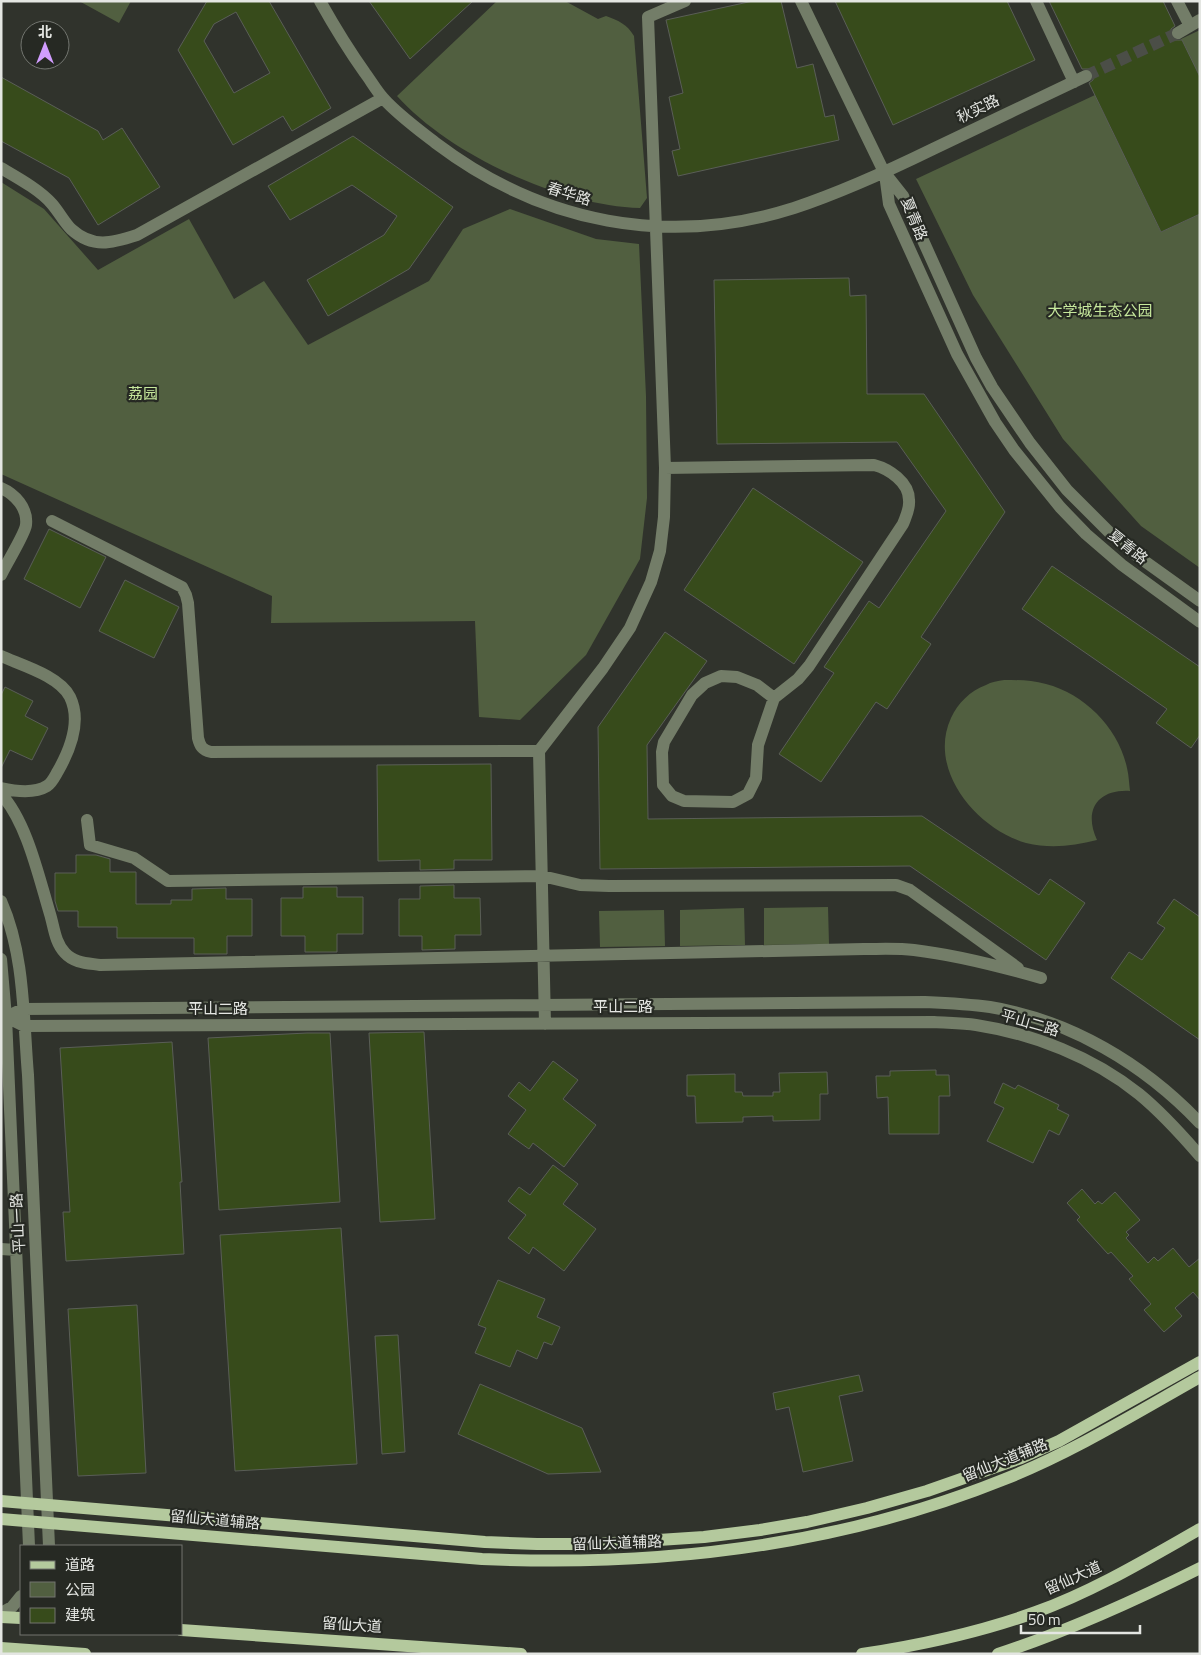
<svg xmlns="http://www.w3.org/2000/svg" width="1201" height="1655" font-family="'Titillium Web','Noto Sans SC',sans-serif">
  <rect width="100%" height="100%" fill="#30332c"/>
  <!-- green -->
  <path fill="#515f40" d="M 79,1 L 131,1 L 119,23 Z
    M 497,1 L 565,1 L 598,19 L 606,16 C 619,21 627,24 634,36 L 647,198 L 640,208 C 561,206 450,155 397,96 Z
    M 1200,30 L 1200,77 L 1181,39 Z
    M 1095,95 L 1161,232 L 1200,214 L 1200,568 L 1141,526 L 1063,439 L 973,295 L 916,179 Z
    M 1,182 L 44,209 L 98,270 L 189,219 L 234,299 L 264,281 L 308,345 L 429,281 L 463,229 L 510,209 L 596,239 L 639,244 L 646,396 L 647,498 L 640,559 L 586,655 L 520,720 L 479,717 L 475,621 L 271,623 L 272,596 L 1,474 Z
    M 1004,680 C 1018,680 1032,680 1046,684 C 1085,694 1119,729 1127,768 C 1129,776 1129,784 1130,791 C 1098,789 1083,810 1097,840 C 1073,846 1051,849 1026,843 C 977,829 927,770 951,718 C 958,703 970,691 986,685 C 991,682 998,681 1004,680 Z
    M 828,907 L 829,944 L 764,945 L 764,908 Z
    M 744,908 L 745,945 L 680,946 L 680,910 Z
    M 664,910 L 665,946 L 600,947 L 599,911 Z"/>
  <!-- building -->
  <path fill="#374b1b" stroke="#5a5e57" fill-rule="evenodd" d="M 207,1 L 269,1 L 331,108 L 292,131 L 283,116 L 233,145 L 178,50 ZM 236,12 L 270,73 L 234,93 L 204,41 L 214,24 Z
    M 369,1 L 473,1 L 410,59 Z
    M 753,1 L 781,1 L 797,68 L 813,64 L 825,117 L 834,115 L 839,140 L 678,176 L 672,151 L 680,149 L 669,97 L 683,93 L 666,20 Z
    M 835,1 L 1007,1 L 1035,60 L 893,125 Z
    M 1049,1 L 1163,1 L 1175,26 L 1171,29 L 1171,37 L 1174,40 L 1182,40 L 1200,77 L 1200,214 L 1161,232 L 1089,83 L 1093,80 L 1094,73 L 1090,69 L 1082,69 Z
    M 1,77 L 98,131 L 103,140 L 122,128 L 160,187 L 98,225 L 69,178 L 1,141 Z
    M 353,136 L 453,207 L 409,269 L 328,316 L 307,280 L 384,235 L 397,216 L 352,185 L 290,220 L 268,186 Z
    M 849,278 L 850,296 L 866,295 L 867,394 L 924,394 L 1005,512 L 921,637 L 931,644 L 887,709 L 876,702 L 821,782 L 779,754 L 834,673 L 824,667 L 869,601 L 879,608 L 946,511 L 897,442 L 717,444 L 714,280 Z
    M 753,488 L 863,562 L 794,664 L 684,590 Z
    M 49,529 L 106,557 L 80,608 L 24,579 Z
    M 1052,566 L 1200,667 L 1200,735 L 1191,748 L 1156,723 L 1167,709 L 1022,609 Z
    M 125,580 L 179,607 L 154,658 L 99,631 Z
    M 665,632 L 707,661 L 647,745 L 648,819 L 922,816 L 1039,895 L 1050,879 L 1085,903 L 1046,960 L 910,866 L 600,869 L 598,727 Z
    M 5,687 L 33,701 L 25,716 L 48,728 L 32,760 L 10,750 L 1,768 L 1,695 Z
    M 491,764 L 492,860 L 454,860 L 454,869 L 420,870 L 420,860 L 378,861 L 377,765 Z
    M 76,855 L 96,855 L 110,859 L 110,872 L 136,872 L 136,904 L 171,904 L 171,900 L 192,900 L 192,889 L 226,888 L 226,899 L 252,899 L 252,936 L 227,936 L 227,954 L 194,954 L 194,938 L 117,938 L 117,927 L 78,927 L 78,911 L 58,911 L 55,901 L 55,873 L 76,873 Z
    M 454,885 L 454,898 L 480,898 L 481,935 L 455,935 L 455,949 L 422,950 L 422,936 L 399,936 L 399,899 L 420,899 L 420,886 Z
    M 303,887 L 337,887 L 337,897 L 363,897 L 363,934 L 337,934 L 337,952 L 305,952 L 305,936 L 281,936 L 281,898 L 303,898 Z
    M 1174,899 L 1200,917 L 1200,1040 L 1111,978 L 1129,952 L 1142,960 L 1165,928 L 1157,923 Z
    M 424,1032 L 435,1219 L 380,1222 L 369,1033 Z
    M 307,1033 L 330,1033 L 340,1202 L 219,1210 L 208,1038 Z
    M 172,1042 L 182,1182 L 180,1182 L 184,1254 L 66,1261 L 63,1212 L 70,1212 L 60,1048 Z
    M 553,1061 L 578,1080 L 563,1099 L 596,1125 L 564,1167 L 533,1143 L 529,1149 L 508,1134 L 526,1110 L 508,1096 L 519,1082 L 530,1091 Z
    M 936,1070 L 936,1075 L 949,1075 L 950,1096 L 939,1096 L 939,1134 L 889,1134 L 888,1097 L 877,1098 L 876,1076 L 890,1076 L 890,1071 Z
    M 827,1072 L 828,1094 L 820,1094 L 820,1120 L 773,1121 L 773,1116 L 743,1117 L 743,1122 L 696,1123 L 695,1096 L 687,1096 L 687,1075 L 735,1074 L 735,1092 L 742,1092 L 743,1096 L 773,1096 L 773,1092 L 780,1092 L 779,1073 Z
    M 1003,1083 L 1015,1089 L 1018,1085 L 1059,1105 L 1057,1109 L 1069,1115 L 1059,1135 L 1049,1130 L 1033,1163 L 987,1141 L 1004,1108 L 994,1103 Z
    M 553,1165 L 578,1184 L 563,1204 L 596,1229 L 564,1271 L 533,1247 L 529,1254 L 508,1238 L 526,1215 L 508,1201 L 519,1187 L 530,1195 Z
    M 1082,1189 L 1095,1204 L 1098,1201 L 1102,1204 L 1115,1192 L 1140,1220 L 1126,1232 L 1129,1235 L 1126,1238 L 1148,1263 L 1154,1257 L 1158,1261 L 1173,1248 L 1189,1267 L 1200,1258 L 1200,1300 L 1193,1292 L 1175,1308 L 1182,1316 L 1164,1332 L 1144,1310 L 1151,1304 L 1129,1279 L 1133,1276 L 1111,1252 L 1108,1254 L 1077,1220 L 1080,1217 L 1067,1203 Z
    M 341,1228 L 357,1464 L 235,1471 L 220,1235 Z
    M 498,1280 L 545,1299 L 537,1317 L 560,1327 L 552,1345 L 544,1342 L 537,1359 L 517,1350 L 510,1367 L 475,1353 L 486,1328 L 478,1325 Z
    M 137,1305 L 146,1473 L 78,1476 L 68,1309 Z
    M 398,1335 L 405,1452 L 382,1454 L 375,1336 Z
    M 859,1375 L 863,1391 L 839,1396 L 853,1461 L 803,1472 L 789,1407 L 776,1410 L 773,1393 Z
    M 480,1384 L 582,1428 L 601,1472 L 548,1474 L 458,1434 Z"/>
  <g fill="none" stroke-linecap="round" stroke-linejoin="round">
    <!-- minor-tunnel -->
    <path stroke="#4b4e47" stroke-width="12" stroke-dasharray="12 6" stroke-linecap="butt" d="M 1086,76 L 1178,33"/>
    <!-- minor -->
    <path stroke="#737d68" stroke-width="12" d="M 320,1 C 334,26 348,49 365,73 C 371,81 376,90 383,98 C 398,115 419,130 437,144 C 542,223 668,248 794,208 C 842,192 888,171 933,149 C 984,125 1035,100 1086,76
      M 801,1 L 884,172 L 903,196 L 976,358 L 992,387 L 1030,443 L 1067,490 L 1111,534 L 1136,555 L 1200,601
      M 1036,1 L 1074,82
      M 1177,1 L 1190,26
      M 1178,33 L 1200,20
      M 1,168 C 18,178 40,190 52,204 C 59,212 64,222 71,229 C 93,249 112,243 137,235 L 383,98
      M 885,174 L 889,204 L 957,354 L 995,422 L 1014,450 L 1060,507 L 1086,534 L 1122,565 L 1200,622
      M 665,468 L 874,465 C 889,469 909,482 909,500 C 910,509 906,516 903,524 L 809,666 L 798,679 L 774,698 L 758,745 L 756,778 L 748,794 L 733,802 L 684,801 L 672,796 L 663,785 L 662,752 L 664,742 L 692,695 L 705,683 L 721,676 L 737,677 L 757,685 L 774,698
      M 1,488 C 15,494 28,508 26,525 C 25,534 6,564 1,575
      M 52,521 L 182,587 L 186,595 L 188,603 L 198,738 C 200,746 202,750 211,752 L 539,751
      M 1,656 C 21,665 60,676 70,697 C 82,722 70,750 58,771 C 55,776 52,783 47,786 C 34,794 14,791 1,788
      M 1,794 C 27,822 39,878 50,914 C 54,927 55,943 65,953 C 74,963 87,963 100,965 L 864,949 C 880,949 897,948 914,950 C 957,955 999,966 1041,978
      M 87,820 L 90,845 L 134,858 L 168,881 L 542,876 L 580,885 L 609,886 L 896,885 L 910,890 L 1018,968
      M 1,901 C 25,955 23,1017 28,1075 L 49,1546
      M 1,959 L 6,1017 L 29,1546
      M 1,1016 L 6,1017 L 23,1009 L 925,1002 C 947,1003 968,1004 990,1007 C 1070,1020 1144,1064 1200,1123
      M 6,1017 L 24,1026 L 934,1022 C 948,1023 962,1023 976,1025 C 1034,1034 1093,1057 1139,1094 C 1161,1112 1181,1134 1200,1156
      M 545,1024 L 539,751 L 603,668 L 630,628 L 651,582 L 660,551 L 664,517 L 665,468 L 648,17 L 685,1
      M 1,1249 L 16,1250
      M 1,1613 L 12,1607 L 21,1596"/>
    <!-- major -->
    <path stroke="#b4c99d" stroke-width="12" d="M 1,1501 L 485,1542 L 537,1544 L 598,1544 L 704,1537 L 760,1530 L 807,1522 L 867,1508 L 927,1491 L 1021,1458 L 1059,1441 L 1200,1362
      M 1,1519 L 482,1559 C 660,1567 839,1546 1005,1479 C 1073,1452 1136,1413 1200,1377
      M 1,1617 L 21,1618
      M 181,1630 L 521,1654
      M 1,1648 L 85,1654
      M 862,1654 C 921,1645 981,1632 1036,1612 C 1094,1591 1147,1559 1200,1529
      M 998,1654 C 1068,1631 1134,1601 1200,1568"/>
  </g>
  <g text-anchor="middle" stroke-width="4.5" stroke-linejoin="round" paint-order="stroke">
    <!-- street labels -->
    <g font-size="15" fill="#e4e6e2" stroke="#262923">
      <text transform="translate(978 109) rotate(-26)" y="5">秋实路</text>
      <text transform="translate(569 194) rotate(17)" y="5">春华路</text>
      <text transform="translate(914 219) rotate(68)" y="5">夏青路</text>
      <text transform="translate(1128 547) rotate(39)" y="5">夏青路</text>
      <text x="623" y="1012">平山二路</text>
      <text x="218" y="1014">平山二路</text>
      <text transform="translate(1030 1023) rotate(16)" y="5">平山二路</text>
      <text transform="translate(18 1223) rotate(-93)" y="5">平山一路</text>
      <text transform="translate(1005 1460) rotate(-22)" y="5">留仙大道辅路</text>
      <text transform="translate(215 1520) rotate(5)" y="5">留仙大道辅路</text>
      <text transform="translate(617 1543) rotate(-2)" y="5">留仙大道辅路</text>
      <text transform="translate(1073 1578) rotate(-24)" y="5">留仙大道</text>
      <text transform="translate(352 1625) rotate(4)" y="5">留仙大道</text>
    </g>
    <!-- park labels -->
    <g font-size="15" fill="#c6e89c" stroke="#262923">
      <text x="1100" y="316">大学城生态公园</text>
      <text x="143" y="399">荔园</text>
    </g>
  </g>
  <!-- border -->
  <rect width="1201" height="1655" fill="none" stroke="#e4e6e2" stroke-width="5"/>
  <!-- legend -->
  <rect x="20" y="1545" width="162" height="90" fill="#262923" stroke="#72756f"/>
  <rect x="30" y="1561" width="25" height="8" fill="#b4c99d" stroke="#72756f"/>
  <text x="65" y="1570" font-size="15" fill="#e4e6e2">道路</text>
  <rect x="30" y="1582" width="25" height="15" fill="#515f40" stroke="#72756f"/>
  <text x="65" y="1595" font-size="15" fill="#e4e6e2">公园</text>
  <rect x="30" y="1608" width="25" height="15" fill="#374b1b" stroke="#72756f"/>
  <text x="65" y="1620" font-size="15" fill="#e4e6e2">建筑</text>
  <!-- north arrow -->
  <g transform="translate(45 45)"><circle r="24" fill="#262923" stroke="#72756f"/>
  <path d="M0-4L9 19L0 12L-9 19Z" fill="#d19dfe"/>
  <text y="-8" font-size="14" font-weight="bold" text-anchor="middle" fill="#e4e6e2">北</text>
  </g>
  <!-- scale -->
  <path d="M1021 1625v8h119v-8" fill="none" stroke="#e4e6e2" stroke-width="2.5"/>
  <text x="1028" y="1625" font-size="15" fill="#e4e6e2" stroke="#262923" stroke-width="4" paint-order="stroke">50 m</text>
</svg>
